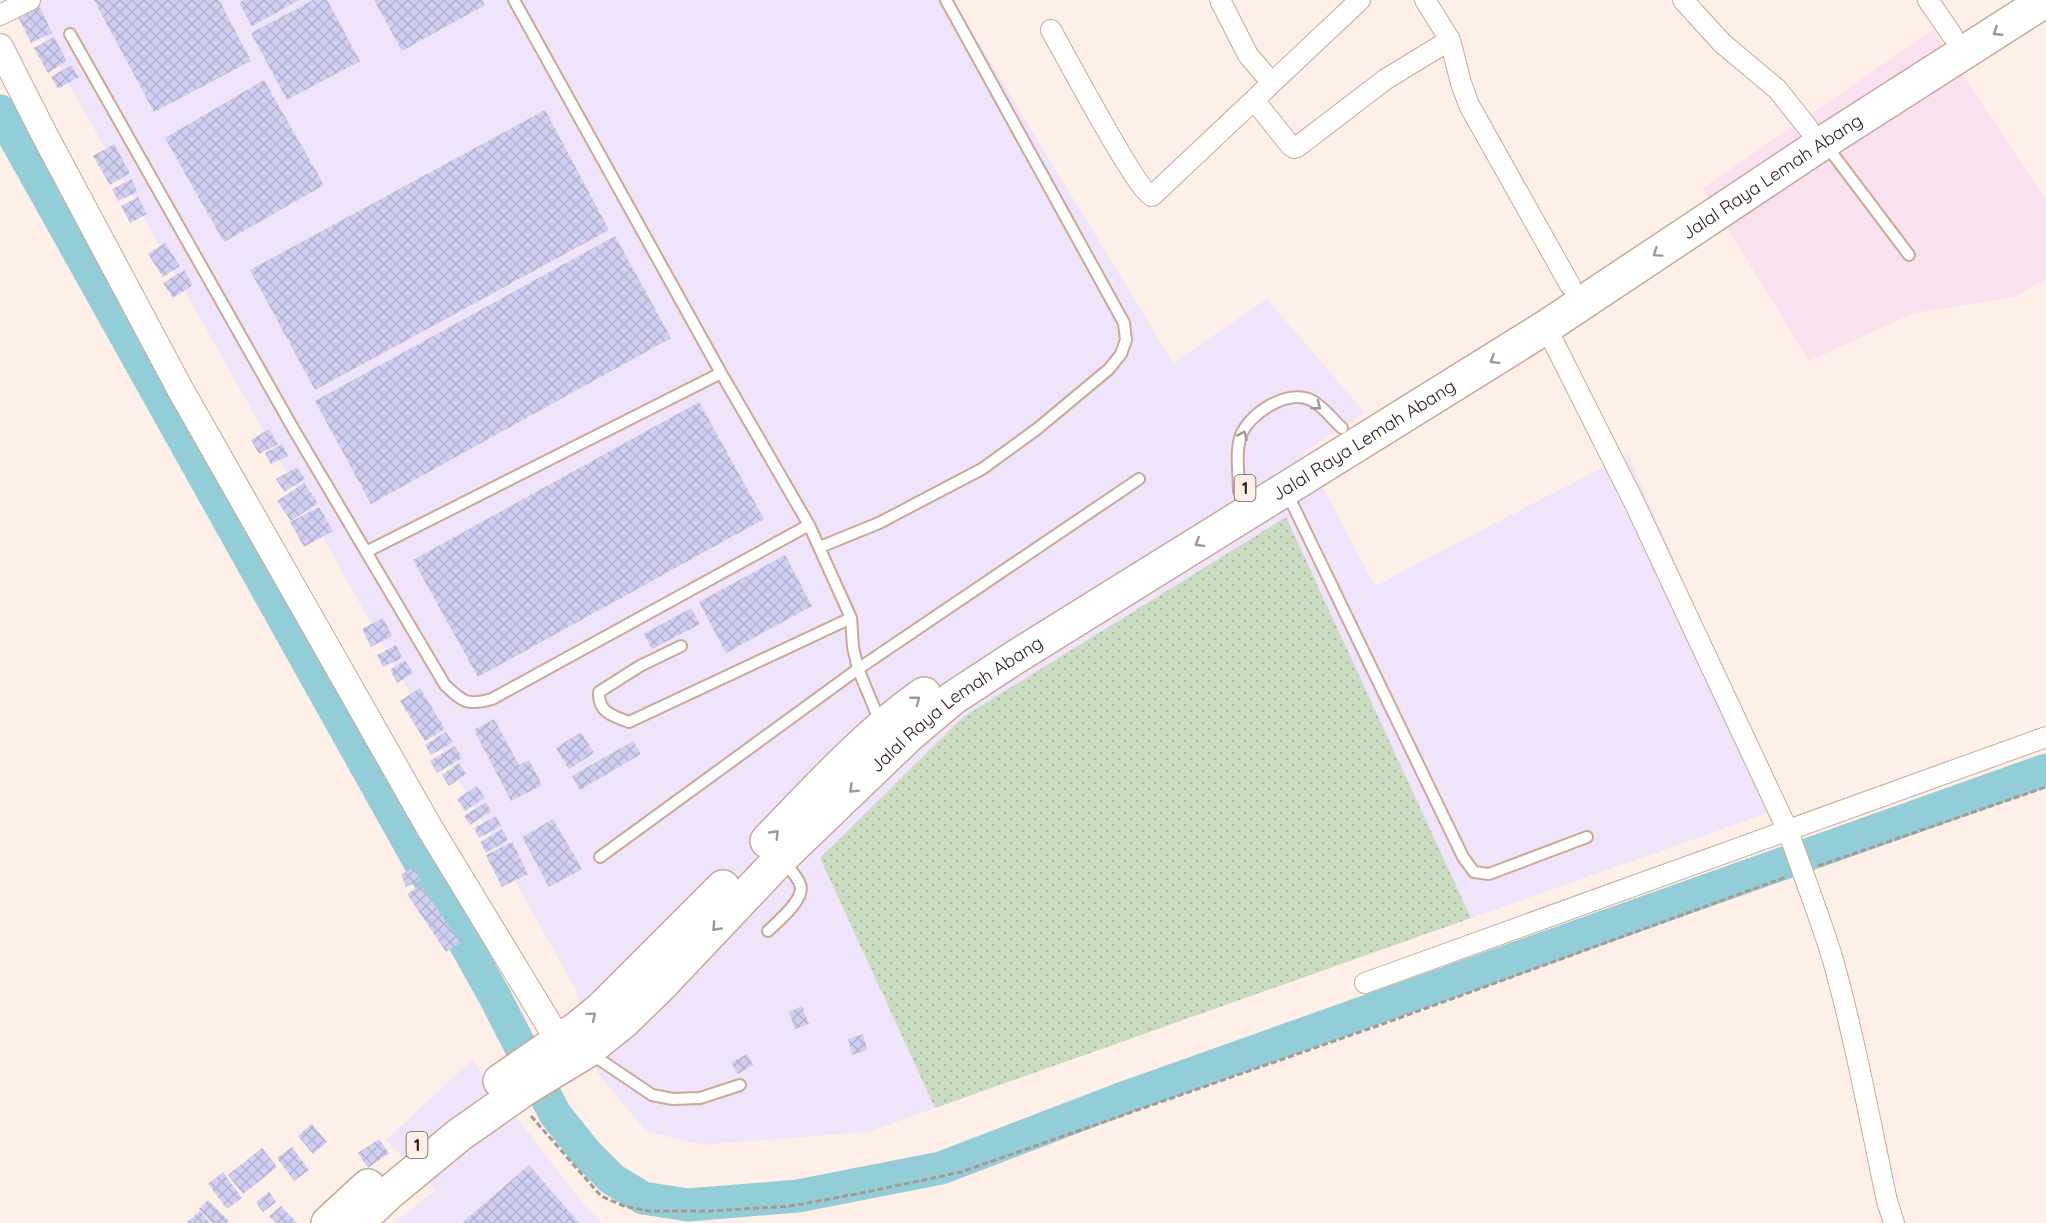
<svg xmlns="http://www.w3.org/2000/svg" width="2046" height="1223" font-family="Quicksand,sans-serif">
  <defs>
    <pattern id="grass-dots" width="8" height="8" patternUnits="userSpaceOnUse" patternTransform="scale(1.5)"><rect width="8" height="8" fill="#cadcc1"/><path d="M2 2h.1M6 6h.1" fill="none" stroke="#aebca5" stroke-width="1.8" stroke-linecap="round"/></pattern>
    <pattern id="building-cross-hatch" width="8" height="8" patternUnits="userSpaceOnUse" patternTransform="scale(1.5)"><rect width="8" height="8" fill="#d1cff1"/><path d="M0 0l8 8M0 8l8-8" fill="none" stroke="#b3b1ce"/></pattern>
  </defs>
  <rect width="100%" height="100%" fill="#feefe8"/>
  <!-- commercial -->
  <path fill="#f8e2ef" d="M 1933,30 L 2046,200 L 2046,279 L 2014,297 L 1914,313 L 1809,361 L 1703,188 Z"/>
  <!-- industrial -->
  <path fill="#efe4f9" d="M 35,0 L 953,0 L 1173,363 L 1267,299 L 1365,413 L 1304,452 L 1375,586 L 1628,454 L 1757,753 L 1779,809 L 1471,918 L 1286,518 L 820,858 L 935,1108 L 867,1132 L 702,1145 L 646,1131 L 597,1072 L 575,988 L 25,5 Z
    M 472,1060 L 585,1206 L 602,1223 L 394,1223 L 436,1190 L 386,1140 Z"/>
  <!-- grass -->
  <path fill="url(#grass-dots)" d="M 1286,517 L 1471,918 L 935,1108 L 820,858 L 963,717 Z"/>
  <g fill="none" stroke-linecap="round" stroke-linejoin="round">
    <!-- river -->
    <path stroke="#93ced8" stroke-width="33" d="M 0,111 L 495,997 L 555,1114 L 587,1154 L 612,1179 L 643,1198 L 688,1205 L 798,1196 L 941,1168 L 1129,1096 L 2046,770"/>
  </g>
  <!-- building -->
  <path fill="url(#building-cross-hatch)" d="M 94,0 L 219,0 L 251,61 L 154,112 Z
    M 244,0 L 299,0 L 252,26 L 239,3 Z
    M 313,0 L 327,0 L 360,61 L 287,100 L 251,33 Z
    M 374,0 L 482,0 L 485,5 L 402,51 Z
    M 39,5 L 52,33 L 31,43 L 17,15 Z
    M 54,37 L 67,61 L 48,73 L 34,48 Z
    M 71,65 L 79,77 L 58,89 L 51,77 Z
    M 264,80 L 324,185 L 224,242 L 165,138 Z
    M 545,110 L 609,230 L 315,390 L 250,270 Z
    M 114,144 L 130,173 L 110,185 L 93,156 Z
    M 132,179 L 137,192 L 118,201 L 112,189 Z
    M 138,197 L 147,214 L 130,223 L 121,206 Z
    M 615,236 L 671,338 L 371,504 L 315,401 Z
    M 165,243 L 180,266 L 163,277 L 148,254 Z
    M 184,270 L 193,285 L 173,298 L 163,283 Z
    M 699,402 L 764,519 L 478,677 L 413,560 Z
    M 269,429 L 278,444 L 259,454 L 251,440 Z
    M 282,444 L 288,456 L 271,464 L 265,453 Z
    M 297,467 L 305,479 L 284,492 L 276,479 Z
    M 304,483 L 318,503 L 291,521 L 277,501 Z
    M 319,507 L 333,531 L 304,547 L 290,522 Z
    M 785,555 L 812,606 L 726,653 L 699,602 Z
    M 691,608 L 700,624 L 652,649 L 644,634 Z
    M 383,618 L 392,636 L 371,647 L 362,629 Z
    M 396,645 L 402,658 L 383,667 L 377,655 Z
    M 405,660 L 413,673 L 397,683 L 390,670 Z
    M 420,688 L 445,729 L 425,741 L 400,701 Z
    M 494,719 L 519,765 L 529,760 L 542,785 L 511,801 L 474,730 Z
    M 446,732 L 453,742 L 431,755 L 425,745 Z
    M 581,732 L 594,753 L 569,769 L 556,748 Z
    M 633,741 L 641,754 L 580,790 L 572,776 Z
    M 455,746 L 462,758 L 437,773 L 430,761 Z
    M 459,763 L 466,774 L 449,786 L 442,775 Z
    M 477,786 L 485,798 L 465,811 L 457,799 Z
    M 486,802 L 491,811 L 470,825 L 464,816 Z
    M 496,816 L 501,826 L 479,838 L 474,828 Z
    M 553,819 L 582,869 L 549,887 L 522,837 Z
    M 502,829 L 508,840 L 486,853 L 480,842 Z
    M 512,842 L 528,874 L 502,887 L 486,855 Z
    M 415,868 L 421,880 L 406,887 L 401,874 Z
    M 421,885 L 460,943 L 446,952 L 407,894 Z
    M 802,1006 L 809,1024 L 795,1029 L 789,1012 Z
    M 863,1034 L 867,1050 L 852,1055 L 848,1039 Z
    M 747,1054 L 753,1065 L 738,1074 L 731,1063 Z
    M 312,1124 L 327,1142 L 313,1154 L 298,1136 Z
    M 379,1139 L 389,1153 L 368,1168 L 358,1153 Z
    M 292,1147 L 309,1170 L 294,1181 L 277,1158 Z
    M 262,1148 L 277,1167 L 243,1194 L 228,1175 Z
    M 529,1165 L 579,1223 L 462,1223 Z
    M 223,1172 L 242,1198 L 227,1209 L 208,1184 Z
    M 269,1192 L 276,1202 L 263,1212 L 256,1202 Z
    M 208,1200 L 229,1221 L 227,1223 L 212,1223 L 199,1209 Z
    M 281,1206 L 297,1223 L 276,1223 L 269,1216 Z
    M 200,1211 L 210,1223 L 186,1223 Z"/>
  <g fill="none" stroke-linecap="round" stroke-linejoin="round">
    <!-- service casing -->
    <g stroke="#cba897" stroke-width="14">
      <path id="service" d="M 514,0 L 721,373 L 809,525 L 851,618 L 853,647 L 858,669 L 881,724
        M 70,34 L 294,430 L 445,685 C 463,702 467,706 492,699 L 809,525
        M 1826,145 L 1909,255
        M 1239,491 C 1239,474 1235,452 1241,435 C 1250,413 1287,389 1311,400 C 1322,405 1333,420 1342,428
        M 1287,493 L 1463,857 L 1474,872 L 1489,874 L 1587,837
        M 820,547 L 879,523 L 982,469 L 1037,429 L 1109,369 L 1121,354 L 1126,340 L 1124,323 L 946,0
        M 366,552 L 721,373
        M 681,646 L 640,666 L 599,692 C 598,712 612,716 629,722 L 851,618
        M 600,857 L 858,669 L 1139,479
        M 768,931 C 778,921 806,899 800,884 C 797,876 788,867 783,860
        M 590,1053 L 652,1095 L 673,1099 L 700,1098 L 740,1085"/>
    </g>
    <!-- minor casing -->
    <g stroke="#cba897" stroke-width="22">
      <path id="minor" d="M 1220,0 L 1248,55 L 1272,83
        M 1425,0 L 1450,40 L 1461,83 L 1469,105 L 1570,285
        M 1683,0 L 1722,43 L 1777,89 L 1808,128
        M 1928,0 L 1952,35
        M 0,15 L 30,0
        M 1051,30 C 1064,53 1137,191 1152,196 L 1360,0
        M 1254,100 L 1290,145 L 1294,148 L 1297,147 L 1386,79 L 1450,40
        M 1546,327 L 1634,502 L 1788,831 C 1803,874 1820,917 1833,960 C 1855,1039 1870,1121 1887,1201 L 1894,1223
        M 1365,983 L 2046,737"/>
    </g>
    <!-- tertiary casing -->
    <g stroke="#cba897" stroke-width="28">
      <path id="tertiary" d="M 0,47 L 44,134 L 180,389 L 429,827 L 559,1041"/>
    </g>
    <!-- trunk casing -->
    <g stroke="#cba897" stroke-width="36">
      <g id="trunk">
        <path d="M 767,841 C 815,791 868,733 924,694"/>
        <path d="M 500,1081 L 579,1027 L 601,1009 L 723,887"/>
        <path d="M 328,1223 L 368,1186"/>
        <path id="s1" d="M 357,1223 L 390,1192 L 459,1135 L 526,1088 L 587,1051 L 623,1022 L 661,985 L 782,857 L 908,736 L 953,698 L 1014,658 L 1546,327 L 1824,142 L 2046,0"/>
      </g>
    </g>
    <!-- path -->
    <path stroke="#a79992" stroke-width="3" stroke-dasharray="6 3" stroke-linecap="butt" d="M 1818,866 L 2046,787
      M 531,1116 L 601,1196 L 624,1206 L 649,1211 L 712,1211 L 791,1206 L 867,1192 L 961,1172 L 1380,1025 L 1786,877"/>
    <!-- service -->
    <use href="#service" stroke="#fff" stroke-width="10"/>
    <!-- minor -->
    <use href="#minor" stroke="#fff" stroke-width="20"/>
    <!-- tertiary -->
    <use href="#tertiary" stroke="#fff" stroke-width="26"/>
    <!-- trunk -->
    <use href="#trunk" stroke="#fff" stroke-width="33"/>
  </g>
  <!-- one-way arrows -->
  <defs><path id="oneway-chevron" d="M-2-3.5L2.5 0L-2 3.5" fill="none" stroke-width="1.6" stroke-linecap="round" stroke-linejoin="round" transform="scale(1.5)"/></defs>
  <g stroke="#9e9895">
    <use href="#oneway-chevron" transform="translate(1997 32) rotate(147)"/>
    <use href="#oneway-chevron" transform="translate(1657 253) rotate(146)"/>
    <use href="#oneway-chevron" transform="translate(1494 360) rotate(148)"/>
    <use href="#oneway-chevron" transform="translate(1317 406) rotate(38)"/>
    <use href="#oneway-chevron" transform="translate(1243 435) rotate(-66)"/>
    <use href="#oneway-chevron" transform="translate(1199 543) rotate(148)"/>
    <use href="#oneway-chevron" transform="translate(916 700) rotate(-39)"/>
    <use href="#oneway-chevron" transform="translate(853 789) rotate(136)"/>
    <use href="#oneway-chevron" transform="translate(775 834) rotate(-46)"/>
    <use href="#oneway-chevron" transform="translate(716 927) rotate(133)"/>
    <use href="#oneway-chevron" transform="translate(592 1016) rotate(-40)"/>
  </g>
  <g text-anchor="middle" stroke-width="6" stroke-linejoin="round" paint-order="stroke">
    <!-- shield labels -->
    <g fill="#feefe8" stroke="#685a54" stroke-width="1.5">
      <rect x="1234.5" y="475" width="21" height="26" rx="4.5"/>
      <rect x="406.5" y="1132" width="21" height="26" rx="4.5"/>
    </g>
    <g font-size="16" font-weight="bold" fill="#271a14">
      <text x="1245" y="494">1</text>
      <text x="417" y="1151">1</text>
    </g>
    <!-- street labels -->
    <g font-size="18" fill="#271a14" stroke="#feefe8">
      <text dy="6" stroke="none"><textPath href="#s1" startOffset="1768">Jalal Raya Lemah Abang</textPath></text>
      <text dy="6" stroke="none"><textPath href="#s1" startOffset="1282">Jalal Raya Lemah Abang</textPath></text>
      <text dy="6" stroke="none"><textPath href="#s1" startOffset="796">Jalal Raya Lemah Abang</textPath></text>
    </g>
  </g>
</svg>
